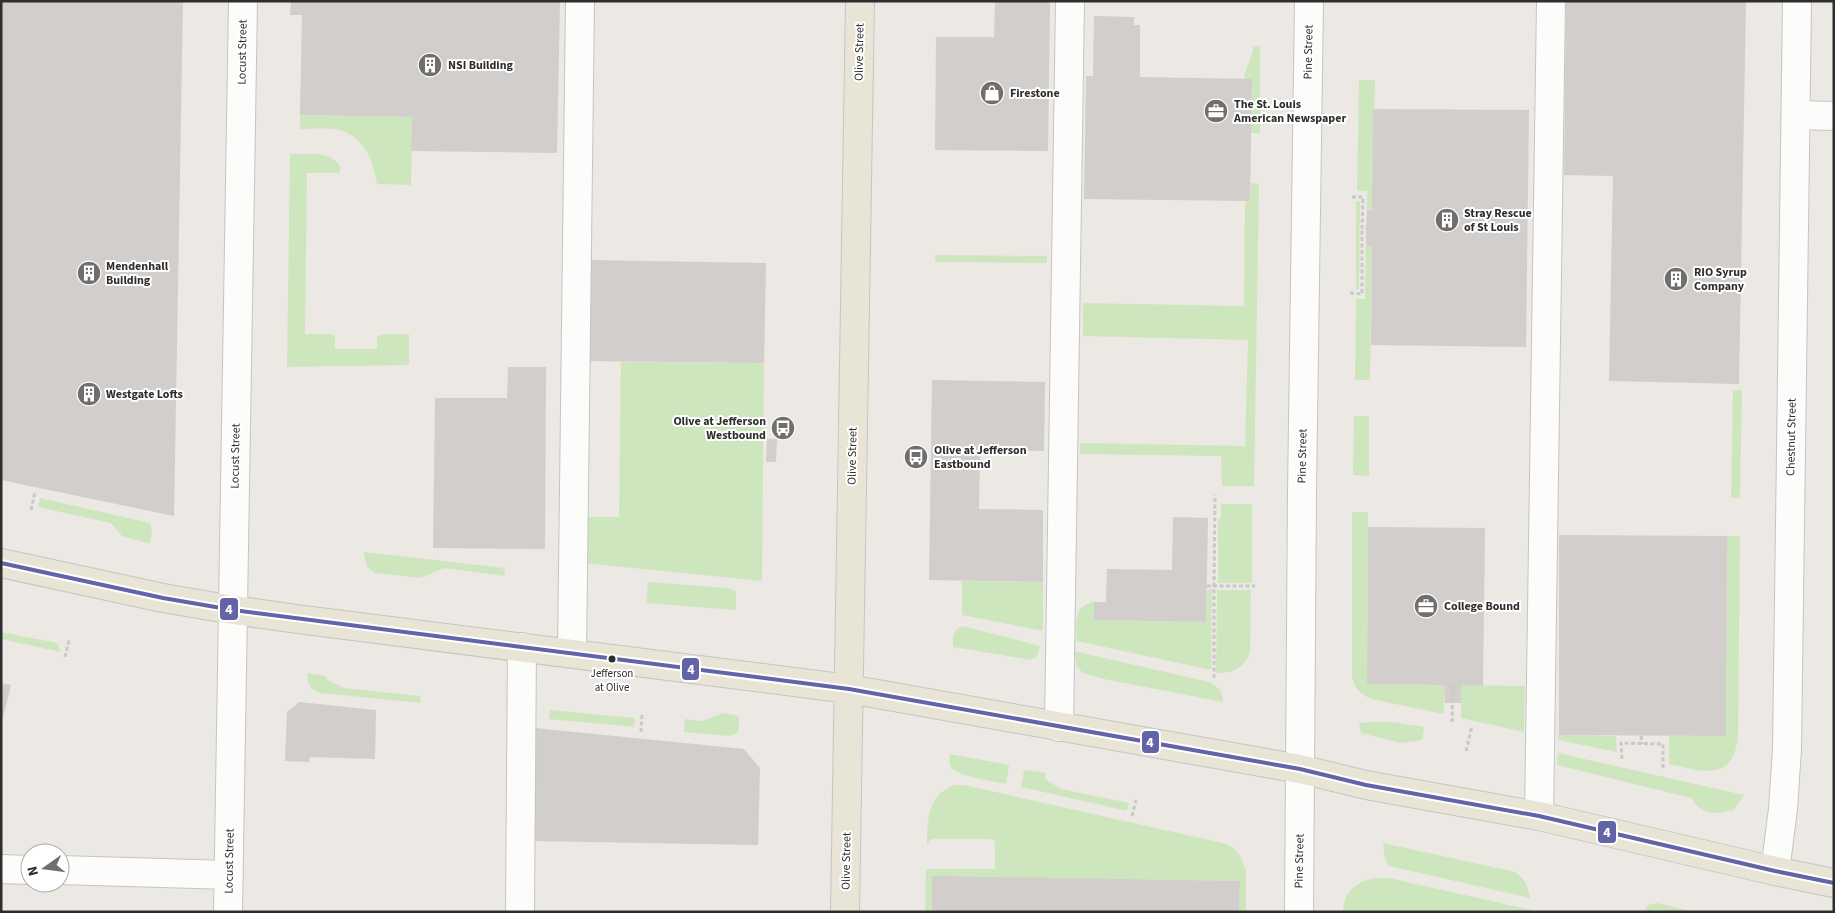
<svg xmlns="http://www.w3.org/2000/svg" width="1835" height="913" font-family="'Source Sans 3',sans-serif">
  <rect width="100%" height="100%" fill="#ece8e4"/>
  <!-- green -->
  <path fill="#cee6be" d="M 1253,46 L 1260,46 L 1260,133 L 1251,133 L 1252,79 L 1245,79 L 1244,76 L 1253,51 Z
    M 1359,80 L 1375,80 L 1372,211 L 1367,211 L 1367,191 L 1357,191 Z
    M 300,115 L 412,117 L 411,185 L 377,184 C 374,163 365,139 343,131 C 330,127 314,129 300,129 Z
    M 290,154 C 309,155 331,149 341,168 L 339,173 L 307,173 L 305,334 L 331,334 L 335,337 L 335,349 L 377,349 L 377,337 L 382,334 L 409,334 L 409,365 L 287,367 Z
    M 1251,183 L 1259,184 L 1254,486 L 1222,486 L 1221,456 L 1080,454 L 1080,443 L 1245,446 L 1248,340 L 1083,336 L 1083,303 L 1244,306 L 1245,205 L 1246,201 L 1250,201 Z
    M 1356,201 L 1360,202 L 1359,289 L 1356,289 Z
    M 1366,246 L 1372,246 L 1370,380 L 1355,380 L 1356,299 L 1365,299 Z
    M 935,255 L 1047,256 L 1047,263 L 935,262 Z
    M 621,362 L 764,363 L 762,581 L 583,563 L 584,517 L 619,517 Z
    M 1733,390 L 1742,390 L 1740,498 L 1731,498 Z
    M 1354,416 L 1369,416 L 1369,476 L 1353,475 Z
    M 40,498 L 150,523 L 152,530 L 150,544 L 122,536 L 111,523 L 38,507 Z
    M 1221,504 L 1252,504 L 1252,583 L 1218,583 L 1218,518 L 1221,518 Z
    M 1352,512 L 1368,512 L 1367,684 L 1444,685 L 1444,714 L 1371,699 C 1359,693 1355,689 1352,676 Z
    M 1727,536 L 1740,536 L 1738,738 C 1732,783 1702,771 1669,764 L 1669,736 L 1726,736 Z
    M 364,552 L 505,568 L 504,576 L 444,568 L 420,578 L 375,573 C 366,569 365,561 364,552 Z
    M 962,581 L 1043,582 L 1043,631 L 962,615 Z
    M 648,582 L 728,588 L 735,591 L 736,595 L 736,610 L 646,603 Z
    M 1212,589 L 1211,670 L 1077,641 C 1076,626 1073,605 1094,602 L 1094,620 L 1206,622 L 1207,590 Z
    M 1217,590 L 1251,590 L 1250,652 C 1244,669 1233,673 1216,673 Z
    M 962,626 L 1040,646 L 1037,656 L 1031,660 L 953,647 C 953,637 952,630 962,626 Z
    M 1,632 L 57,643 L 61,652 L 1,639 Z
    M 1074,651 L 1209,682 C 1219,687 1222,691 1223,702 L 1104,679 L 1083,673 L 1077,667 Z
    M 307,673 L 326,676 L 326,679 L 344,688 L 420,696 L 421,703 L 320,693 C 309,688 308,685 307,673 Z
    M 1461,685 L 1525,686 L 1524,732 L 1461,718 Z
    M 550,710 L 635,718 L 634,727 L 549,719 Z
    M 723,713 L 739,716 L 739,728 L 737,733 L 730,736 L 684,732 L 685,719 L 702,721 Z
    M 1374,722 L 1392,722 L 1424,727 L 1422,740 L 1401,743 L 1361,733 L 1359,723 Z
    M 1559,735 L 1616,736 L 1617,752 L 1558,740 Z
    M 1558,753 L 1744,795 L 1734,810 C 1714,814 1704,817 1691,798 L 1557,765 Z
    M 950,754 L 1009,765 L 1006,784 C 995,782 955,776 950,766 C 949,763 950,757 950,754 Z
    M 1024,770 L 1046,773 L 1045,779 L 1061,789 L 1129,803 L 1127,811 L 1021,787 Z
    M 954,785 L 964,785 L 1227,844 C 1238,850 1243,859 1246,872 L 1246,912 L 1239,912 L 1240,881 L 932,877 L 932,912 L 925,912 L 926,869 L 995,869 L 995,844 L 994,840 L 986,839 L 933,839 L 929,841 L 927,846 C 928,819 926,797 954,785 Z
    M 1383,843 L 1515,872 C 1526,880 1528,886 1530,898 L 1389,866 L 1385,859 Z
    M 1375,878 L 1389,878 L 1532,910 L 1532,912 L 1343,912 C 1344,891 1356,882 1375,878 Z
    M 1657,903 L 1696,912 L 1644,912 L 1648,905 Z"/>
  <!-- building -->
  <path fill="#d1cecb" d="M 1,1 L 183,1 L 174,516 L 1,480 Z
    M 291,1 L 560,1 L 557,153 L 411,151 L 412,117 L 300,115 L 302,15 L 290,15 Z
    M 995,1 L 1050,1 L 1048,151 L 935,150 L 936,37 L 994,37 Z
    M 1566,1 L 1746,1 L 1739,384 L 1609,381 L 1613,176 L 1564,175 Z
    M 1094,16 L 1134,17 L 1134,25 L 1140,25 L 1140,77 L 1252,79 L 1250,201 L 1084,199 L 1086,76 L 1093,76 Z
    M 1373,109 L 1529,110 L 1526,347 L 1371,345 L 1372,246 L 1366,246 L 1366,228 L 1367,211 L 1372,211 Z
    M 587,260 L 766,263 L 764,363 L 587,361 Z
    M 508,367 L 546,367 L 545,549 L 433,548 L 435,398 L 507,398 Z
    M 932,380 L 1045,382 L 1044,451 L 980,450 L 979,509 L 1043,510 L 1043,582 L 929,580 Z
    M 767,439 L 777,439 L 776,462 L 766,462 Z
    M 1173,517 L 1208,518 L 1206,622 L 1094,620 L 1094,602 L 1106,602 L 1107,569 L 1172,570 Z
    M 1368,527 L 1485,528 L 1483,686 L 1461,685 L 1461,703 L 1445,703 L 1444,685 L 1367,684 Z
    M 1559,535 L 1727,536 L 1726,736 L 1559,735 Z
    M 1,683 L 11,685 L 3,718 L 1,717 Z
    M 299,702 L 376,710 L 375,759 L 310,757 L 309,762 L 285,761 L 287,712 Z
    M 535,728 L 744,749 L 760,768 L 758,845 L 533,841 Z
    M 932,876 L 1240,881 L 1239,912 L 932,912 Z"/>
  <g fill="none" stroke-linecap="round" stroke-linejoin="round">
    <!-- minor casing -->
    <g stroke="#c5c4c5" stroke-width="30">
      <path id="minor" d="M 1796,115 L 1834,116
        M 572,653 L 580,1
        M 1059,727 L 1070,1
        M 1539,816 L 1551,1
        M 1,869 L 30,870
        M 60,870 L 229,875
        M 1775,871 L 1783,809 L 1787,749 L 1797,1
        M 228,912 L 243,1
        M 520,912 L 522,647
        M 1299,912 L 1302,492 L 1309,1"/>
    </g>
    <!-- major casing -->
    <g stroke="#c6c5c4" stroke-width="30">
      <path id="major" d="M 1,563 L 163,598 L 233,610 L 297,619 L 849,689 L 1300,769 L 1366,785 L 1539,816 L 1775,871 L 1834,883
        M 845,912 L 860,1"/>
    </g>
    <!-- path -->
    <path stroke="#c9c9c8" stroke-width="3" stroke-dasharray="4 2.5" stroke-linecap="butt" d="M 1352,197 L 1363,197 L 1362,228 L 1366,228
      M 1350,293 L 1362,294 L 1362,228
      M 31,510 L 35,492
      M 1207,586 L 1214,586 L 1215,495
      M 65,657 L 69,640
      M 1214,678 L 1214,586 L 1255,586
      M 1452,722 L 1453,685
      M 641,732 L 642,714
      M 1641,736 L 1642,744
      M 1466,751 L 1472,726
      M 1622,759 L 1621,743 L 1663,744 L 1663,769
      M 1132,816 L 1136,800"/>
    <!-- minor -->
    <use href="#minor" stroke="#fcfcfb" stroke-width="28"/>
    <!-- major -->
    <use href="#major" stroke="#e8e4d6" stroke-width="28"/>
    <!-- bus-1 casing -->
    <g stroke="#fff" stroke-width="8">
      <path id="bus-1" d="M 1,563 L 163,598 L 233,610 L 849,689 L 1300,769 L 1366,785 L 1539,816 L 1775,871 L 1834,883"/>
    </g>
    <!-- bus-1 -->
    <use href="#bus-1" stroke="#6364a8" stroke-width="4"/>
  </g>
  <!-- icons -->
  <defs>
    <g id="building-disc" transform="scale(1.25)"><circle r="9.5" fill="#706f6e" stroke="#fff"/><path d="M-4-6H4V6H1V3H-1V6H-4ZM-2.5-4.3h1.7v1.8h-1.7ZM.8-4.3h1.7v1.8H.8ZM-2.5-1h1.7V.8h-1.7ZM.8-1h1.7V.8H.8Z" fill="#fff"/></g>
    <g id="shop-disc" transform="scale(1.25)"><circle r="9.5" fill="#706f6e" stroke="#fff"/><path d="M-5-2.5h2.3a2.7 3.5 0 0 1 5.4 0H5L5.5 6h-11ZM-1.5-2.5h3a1.5 2.3 0 0 0-3 0Z" fill="#fff"/></g>
    <g id="office-disc" transform="scale(1.25)"><circle r="9.5" fill="#706f6e" stroke="#fff"/><path d="M-6-3h4V-5.5h4V-3h4V5H-6ZM-1-4.5V-3h2v-1.5ZM-6 0V1H6V0Z" fill="#fff"/></g>
    <g id="bus-disc" transform="scale(1.25)"><circle r="9.5" fill="#706f6e" stroke="#fff"/><path d="M-5-6H5V4H4V6H2V4H-2V6H-4V4H-5ZM-3.5-4V0h7V-4ZM-3.5 1.2v1.5H-2V1.2ZM2 1.2v1.5H3.5V1.2Z" fill="#fff"/></g>
  </defs>
  <g fill-rule="evenodd">
    <use href="#building-disc" x="430" y="65"/>
    <use href="#shop-disc" x="992" y="93"/>
    <use href="#office-disc" x="1216" y="111"/>
    <use href="#building-disc" x="1447" y="220"/>
    <use href="#building-disc" x="89" y="273"/>
    <use href="#building-disc" x="1676" y="279"/>
    <use href="#building-disc" x="89" y="394"/>
    <use href="#bus-disc" x="783" y="428"/>
    <use href="#bus-disc" x="916" y="457"/>
    <use href="#office-disc" x="1426" y="606"/>
  </g>
  <!-- markers -->
  <circle fill="#2e2e2e" stroke="#fff" stroke-width="2" cx="612" cy="659" r="4.5"/>
  <g text-anchor="middle" stroke-width="4" stroke-linejoin="round" paint-order="stroke">
    <!-- bus labels -->
    <g font-size="11" fill="#2e2e2e" stroke="#fff">
      <text x="612" y="677">Jefferson<tspan x="612" dy="14">at Olive</tspan></text>
    </g>
    <!-- street labels -->
    <g font-size="12" fill="#2e2e2e" stroke="#fff">
      <text transform="translate(242 52) rotate(-89)" y="4">Locust Street</text>
      <text transform="translate(859 52) rotate(-89)" y="4">Olive Street</text>
      <text transform="translate(1308 52) rotate(-89)" y="4">Pine Street</text>
      <text transform="translate(1791 437) rotate(-89)" y="4">Chestnut Street</text>
      <text transform="translate(235 456) rotate(-89)" y="4">Locust Street</text>
      <text transform="translate(852 456) rotate(-89)" y="4">Olive Street</text>
      <text transform="translate(1302 456) rotate(-89)" y="4">Pine Street</text>
      <text transform="translate(229 861) rotate(-89)" y="4">Locust Street</text>
      <text transform="translate(846 861) rotate(-89)" y="4">Olive Street</text>
      <text transform="translate(1299 861) rotate(-89)" y="4">Pine Street</text>
    </g>
    <!-- poi labels -->
    <g font-size="12" font-weight="bold" fill="#2e2e2e" stroke="#fff" text-anchor="start">
      <text x="448" y="69">NSI Building</text>
      <text x="1010" y="97">Firestone</text>
      <text x="1234" y="108">The St. Louis<tspan x="1234" dy="14">American Newspaper</tspan></text>
      <text x="1464" y="217">Stray Rescue<tspan x="1464" dy="14">of St Louis</tspan></text>
      <text x="106" y="270">Mendenhall<tspan x="106" dy="14">Building</tspan></text>
      <text x="1694" y="276">RIO Syrup<tspan x="1694" dy="14">Company</tspan></text>
      <text x="106" y="398">Westgate Lofts</text>
      <text x="766" y="425" text-anchor="end">Olive at Jefferson<tspan x="766" dy="14">Westbound</tspan></text>
      <text x="934" y="454">Olive at Jefferson<tspan x="934" dy="14">Eastbound</tspan></text>
      <text x="1444" y="610">College Bound</text>
    </g>
  </g>
  <g stroke="#fff" stroke-width="2">
    <rect x="219" y="597" width="20" height="24" rx="5" fill="#6364a8"/>
    <rect x="681" y="657" width="19" height="24" rx="5" fill="#6364a8"/>
    <rect x="1141" y="730" width="19" height="24" rx="5" fill="#6364a8"/>
    <rect x="1597" y="820" width="20" height="24" rx="5" fill="#6364a8"/>
  </g>
  <g font-size="14" text-anchor="middle" font-weight="bold" fill="#fff">
    <text x="229" y="614">4</text>
    <text x="691" y="674">4</text>
    <text x="1150" y="747">4</text>
    <text x="1607" y="837">4</text>
  </g>
  <!-- border -->
  <rect width="1835" height="913" fill="none" stroke="#2e2e2e" stroke-width="5"/>
  <!-- north arrow -->
  <g transform="translate(45 868) rotate(256)"><circle r="24" fill="#ffffff" stroke="#ababab"/>
  <path d="M0-4L9 19L0 12L-9 19Z" fill="#706f6e"/>
  <text y="-8" font-size="14" font-weight="bold" text-anchor="middle" fill="#2e2e2e">N</text>
  </g>
</svg>
